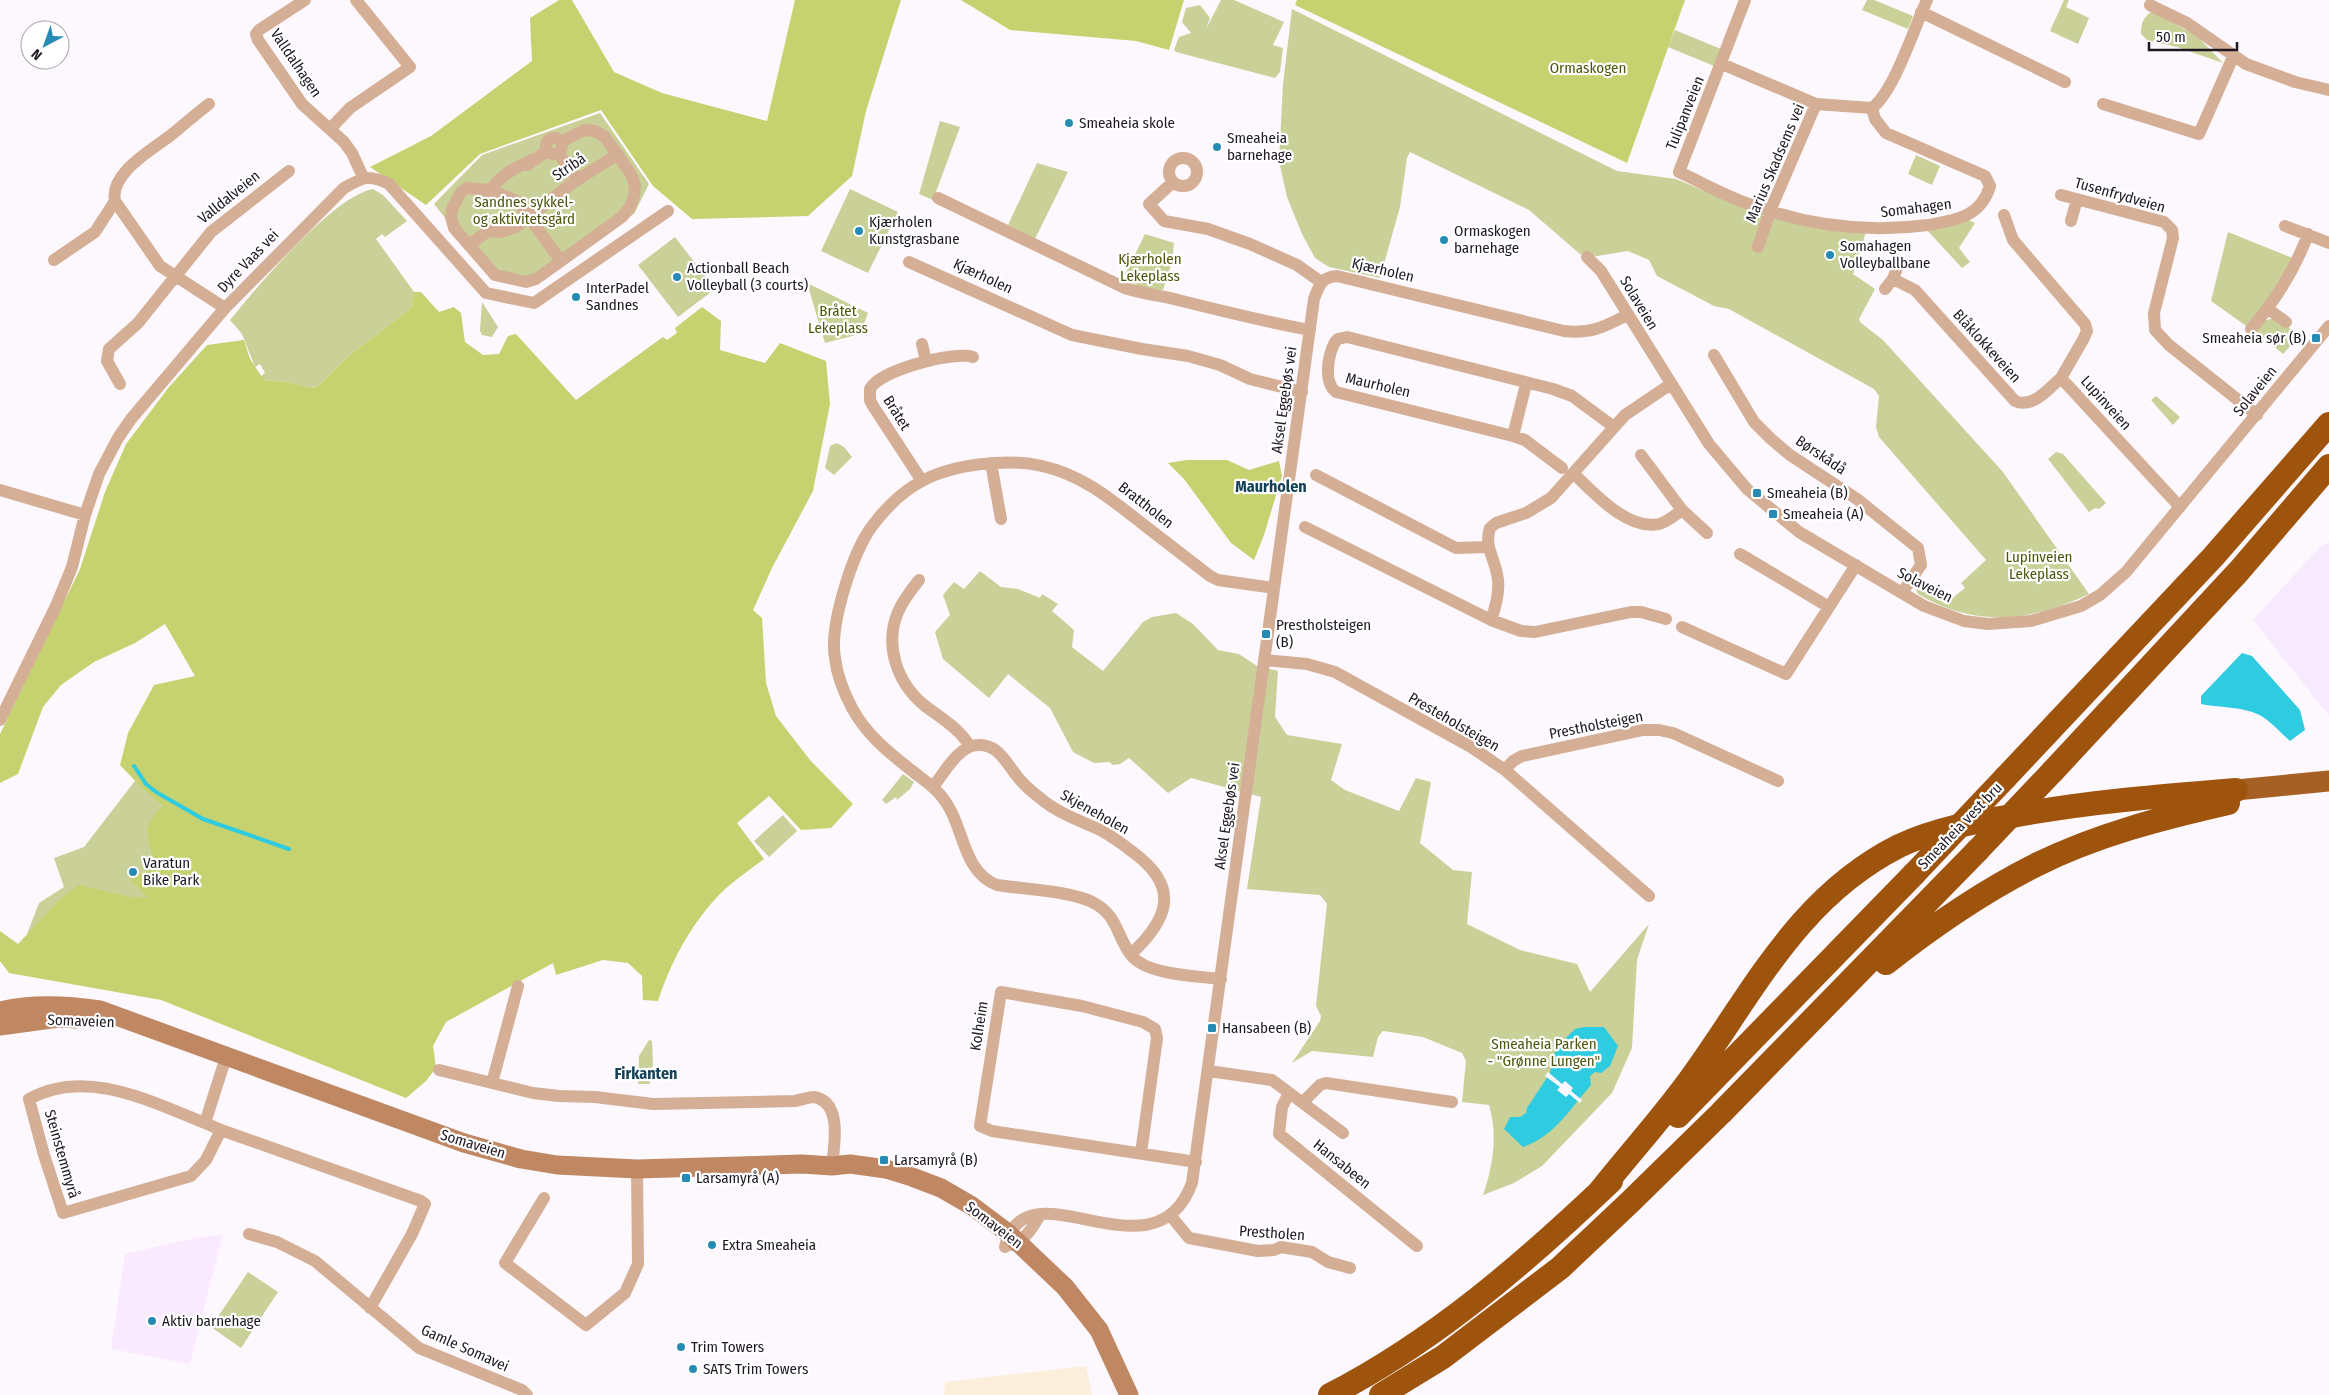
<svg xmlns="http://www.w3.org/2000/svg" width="2329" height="1395" font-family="'Fira Sans Condensed',sans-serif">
  <rect width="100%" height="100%" fill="#fcf8fe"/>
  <!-- commercial -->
  <path fill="#f8eafe" d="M 2329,542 L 2329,716 L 2253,620 L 2320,547 Z"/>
  <!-- industrial -->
  <path fill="#fbeeda" d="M 1086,1366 L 1092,1395 L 944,1395 L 945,1382 Z"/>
  <!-- built -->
  <path fill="#faeaff" d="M 223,1234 L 190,1364 L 111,1349 L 125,1254 L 195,1238 Z"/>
  <!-- green -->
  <path fill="#c9d198" d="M 1221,0 L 1234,0 L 1284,22 L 1273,45 L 1283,48 L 1280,72 L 1275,78 L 1176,52 L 1174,50 L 1179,37 L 1191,33 L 1182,22 L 1186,8 L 1200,5 L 1210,18 L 1206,29 Z
    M 1867,0 L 1874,0 L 1913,16 L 1908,29 L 1862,10 Z
    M 2064,0 L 2069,0 L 2066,7 L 2089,18 L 2078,44 L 2050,31 Z
    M 1292,9 L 1617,171 L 1676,179 L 1767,217 L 1866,232 L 1853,274 L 1875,289 L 1859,319 L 1861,323 L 1883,340 L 2003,472 L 2089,594 C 2030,622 1976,628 1918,594 L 1915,587 L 1918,579 L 1922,579 L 1945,604 L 1965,588 L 1961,583 L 1986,560 L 1879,437 L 1876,427 L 1879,396 L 1874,389 L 1729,309 L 1714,306 L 1657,276 L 1649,260 L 1628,251 L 1597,256 L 1580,254 L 1529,210 L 1410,152 L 1407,158 L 1400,207 L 1380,278 L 1329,267 L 1315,258 L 1302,234 L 1287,197 L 1279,161 L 1283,84 Z
    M 2152,11 L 2197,36 L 2223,63 L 2177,47 L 2147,40 L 2141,34 C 2141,23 2143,18 2152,11 Z
    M 1675,30 L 1721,49 L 1714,66 L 1668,47 Z
    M 600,113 L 649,184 L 634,214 L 532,286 L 492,277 L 434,204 L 482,155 Z
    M 940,121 L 960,127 L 933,200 L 919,194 Z
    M 1916,155 L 1940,166 L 1932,185 L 1908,174 Z
    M 1037,163 L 1068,172 L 1035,239 L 1008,225 Z
    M 373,189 L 383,195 L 407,221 L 385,237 L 382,234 L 376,239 L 414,292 L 411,308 L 346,358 L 318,386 L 311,388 L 286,382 L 264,380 L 260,377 L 265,373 L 260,364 L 255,367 L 242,334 L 230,320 C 256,288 333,196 373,189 Z
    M 850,189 L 898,212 L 868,273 L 821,251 Z
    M 1966,219 L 1975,223 L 1959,248 L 1970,262 L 1962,268 L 1926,229 Z
    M 2228,232 L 2295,259 L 2249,328 L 2211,301 Z
    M 1145,234 L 1174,243 L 1172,262 L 1163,290 L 1145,289 L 1123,279 Z
    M 675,237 L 715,289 L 678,317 L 638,265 Z
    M 807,283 L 868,313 L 860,334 L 825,343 Z
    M 482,302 L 498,327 L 492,337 L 482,335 L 480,331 Z
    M 2271,319 L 2278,320 L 2300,335 L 2283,354 L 2255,330 L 2262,321 Z
    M 2156,396 L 2180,417 L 2173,425 L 2151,400 Z
    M 837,443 L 844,447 L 852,457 L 834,475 L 825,468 L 830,446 Z
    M 2056,452 L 2063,454 L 2106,503 L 2099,509 L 2095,508 L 2089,512 L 2048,459 Z
    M 980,571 L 1001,587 L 1018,589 L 1040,598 L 1042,594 L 1058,604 L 1052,611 L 1074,630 L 1072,647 L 1103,671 L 1143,622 L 1152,617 L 1176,613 L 1193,624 L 1218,650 L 1239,654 L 1257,666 L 1278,671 L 1275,717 L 1287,735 L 1342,744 L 1331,780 L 1345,790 L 1399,811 L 1416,778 L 1431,782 L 1420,843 L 1453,870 L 1472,872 L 1467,924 L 1520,950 L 1577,964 L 1590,992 L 1649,924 L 1637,960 L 1632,1048 L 1612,1093 L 1542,1166 L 1514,1183 L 1483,1195 C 1493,1166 1498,1135 1489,1105 L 1462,1102 L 1466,1061 L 1462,1053 L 1423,1037 L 1383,1031 L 1378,1037 L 1373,1057 L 1312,1051 L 1292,1063 L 1320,1021 L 1321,1016 L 1316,1006 L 1327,904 L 1320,895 L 1247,889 L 1261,797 L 1191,778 L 1168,793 L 1129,758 L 1120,764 L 1113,765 L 1109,762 L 1094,763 L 1073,752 L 1050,708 L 1008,674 L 989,698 L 943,659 L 935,632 L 950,615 L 943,595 L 954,582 L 964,589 Z
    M 158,751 L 233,934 L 17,960 L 39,903 L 64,887 L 54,858 L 84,847 Z
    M 903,774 L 914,782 L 910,789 L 897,800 L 896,797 L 886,804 L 882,800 Z
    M 783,815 L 797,831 L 769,857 L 754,841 Z
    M 649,1040 L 652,1041 L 653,1066 L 650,1069 L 650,1084 L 638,1084 L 639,1056 Z
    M 248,1272 L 278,1292 L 241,1348 L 211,1327 Z"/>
  <!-- forest -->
  <path fill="#c5d26f" d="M 559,0 L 572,0 L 614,72 L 662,93 L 767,121 L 795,0 L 901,0 L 866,111 L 852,176 L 808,216 L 692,219 L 653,186 L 601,110 L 480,154 L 426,205 L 370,167 L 431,136 L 532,61 L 530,18 Z
    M 961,0 L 1184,0 L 1169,50 L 1136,41 L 1010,30 Z
    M 1297,0 L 1685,0 L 1627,163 L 1295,5 Z
    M 414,292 L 421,292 L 439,312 L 454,307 L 461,313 L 465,342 L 483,355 L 499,354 L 508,336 L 516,334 L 576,400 L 663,337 L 667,340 L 677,333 L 675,328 L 702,307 L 721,321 L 720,350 L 765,363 L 780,343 L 826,361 L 830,404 L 813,491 L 772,568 L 753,610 L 762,618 L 766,683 L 776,716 L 810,760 L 853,804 L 831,828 L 801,830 L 769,796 L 737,823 L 764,859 C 751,869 736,879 724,890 C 693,920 671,961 658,1001 L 643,1000 L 642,976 L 628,963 L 603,960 L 556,975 L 553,963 L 446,1022 L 433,1046 L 436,1068 L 426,1081 L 406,1098 L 161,1000 L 9,973 L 0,961 L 0,931 L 18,944 L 60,899 L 79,885 L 131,897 L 148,898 L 131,880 L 156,865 C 147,836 139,830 163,806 L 142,788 L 120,765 L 128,733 L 154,685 L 195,676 L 165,624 L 135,643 L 94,662 L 61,685 L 43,707 L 18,774 L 0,783 L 0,734 L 80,569 L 105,492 L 126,444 L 169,387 L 207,345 L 244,340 L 250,359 L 264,380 L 286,382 L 312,388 L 318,386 L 346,358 L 411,308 Z
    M 1187,460 L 1227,460 L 1249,470 L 1279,461 L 1282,476 L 1264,535 L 1254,560 L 1231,543 L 1184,479 L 1168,463 Z"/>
  <!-- water -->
  <path fill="#2fcbe0" d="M 2242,653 L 2252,656 L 2300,710 L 2305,730 L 2290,741 C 2281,733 2272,723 2263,717 C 2245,706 2221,708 2201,704 L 2201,696 Z
    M 1584,1027 L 1604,1027 L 1618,1046 L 1610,1066 L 1601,1073 L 1595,1072 L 1590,1076 L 1591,1085 C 1570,1109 1555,1136 1523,1147 L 1504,1129 L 1510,1117 L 1520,1117 L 1526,1113 L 1527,1108 L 1550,1073 L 1553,1056 L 1559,1045 L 1575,1029 Z"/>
  <!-- pier -->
  <path fill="#fcf8fe" d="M 1548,1072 L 1562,1084 L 1565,1081 L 1573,1088 L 1571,1091 L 1582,1100 L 1580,1103 L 1569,1094 L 1566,1097 L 1557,1090 L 1560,1087 L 1545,1076 Z"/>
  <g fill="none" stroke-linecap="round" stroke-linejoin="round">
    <!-- stream -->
    <path stroke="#2fcbe0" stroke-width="4" d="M 134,766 L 146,784 L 156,792 L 203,819 L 289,849"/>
    <!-- minor -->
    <path stroke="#d4ae95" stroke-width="12" d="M 305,0 L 259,30 L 256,34 L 258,40 L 302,104 L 344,142 L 352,153 L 363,177
      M 1745,0 L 1679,172 C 1703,183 1727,197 1752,205 C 1809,226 1868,233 1928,225 C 1956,220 1981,217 1990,186 L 1985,176 L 1886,133 L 1875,119 L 1872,108
      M 2150,5 L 2187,23 L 2246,64 L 2295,82 L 2329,90
      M 1921,12 L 2065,82
      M 1722,64 L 1816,104
      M 209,104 C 197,113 187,122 176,131 C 158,147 109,171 115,201 L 160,266 L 225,308
      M 2103,104 L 2199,134 L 2233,57
      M 331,128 L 350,108 L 410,67 L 356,0
      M546 146a8 8 0 1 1 16 0a8 8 0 1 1-16 0Z
      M 561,142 L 584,130 L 595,131 L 605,137 L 631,174 L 635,185 L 634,196 L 630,207 L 622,217 L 561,261 L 536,279 L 526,282 L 495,275 L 454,228 L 451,217 L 452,209 L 461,192 L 467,188 L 490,190 L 517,201 L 561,261
      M 558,153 L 578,180
      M1169 172a14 14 0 1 1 28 0a14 14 0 1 1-28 0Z
      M 527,165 L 547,151
      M 1173,182 L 1149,204 L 1164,221 L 1208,229 L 1250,244 L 1297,265 L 1321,282
      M 2061,195 L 2164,222 L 2172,230 L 2173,238 L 2154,313 L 2155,330 L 2169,345 L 2257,415
      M 489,196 C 493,178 518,166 534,159
      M 938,198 L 1125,288 C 1142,294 1160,295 1178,300 C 1222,311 1266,322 1310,330
      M 2004,215 L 2013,240 L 2085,324 L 2087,331 L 2084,338 L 2061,378 L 2180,507
      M 2071,221 L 2077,199
      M 2285,226 L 2329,243
      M 469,245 L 488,231 L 501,232 L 516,227 L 571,184 L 618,154
      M 1758,247 L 1770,211 L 1816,104 L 1872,108 C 1895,90 1914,28 1927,0
      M 1587,257 L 1601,271 L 1709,444 L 1747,489 L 1799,532 L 1924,606 L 1964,621 L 1988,624 L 2031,621 L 2081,606 L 2100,595 L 2126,572 L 2329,326
      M 54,260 L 95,232 L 115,201
      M 909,262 L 1072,335 L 1142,349 L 1188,356 L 1220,365 L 1250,379 L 1302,392
      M 1893,279 L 1915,290 L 2015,401 C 2033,409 2048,389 2061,378
      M 1885,289 L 1893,279 L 1899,263
      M 2268,309 L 2286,322
      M 2251,329 C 2276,300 2295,270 2308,234
      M 922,344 L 926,361
      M 1714,355 L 1754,422 L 1771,439 L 1790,455 L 1857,499 L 1918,548 L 1921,565 L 1902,593
      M 120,384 L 107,361 L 109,349 L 138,323 L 211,232 L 289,171
      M 1513,436 L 1526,384
      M 991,463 L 1001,519
      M 1562,468 L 1525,440 L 1513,436 L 1336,392 C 1323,382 1328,355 1335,342 L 1338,339 L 1347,337 L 1553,389 L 1572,396 L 1614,427
      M 1574,474 C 1594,493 1628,531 1659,524 C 1667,522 1675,515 1682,510 L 1641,455
      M 1316,475 L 1456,548 L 1488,547
      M 922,481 L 873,406 L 870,400 L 870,389 C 880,370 953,351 973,357
      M 0,490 L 85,515
      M 1682,510 L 1707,533
      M 1305,527 L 1491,620 L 1521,631 L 1535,632 L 1631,612 L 1641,612 L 1666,619
      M 1740,554 L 1829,607
      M 919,580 C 911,590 903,600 898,612 C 884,645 897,683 924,705 C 939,717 959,728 969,745
      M 1491,620 C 1496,606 1501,589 1497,574 C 1494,557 1484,546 1490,528 L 1496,523 L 1526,513 L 1551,498 L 1625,415 L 1671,384
      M 1682,627 L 1786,674 L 1856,565
      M 1265,660 L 1307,664 L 1335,672 L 1471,747 L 1505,770 L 1649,896
      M 0,720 L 56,606 L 72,567 L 85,515 L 99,474 L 118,438 L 131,419 L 225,308 L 344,188 C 363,177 369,174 389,184 L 486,293 L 534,303 L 668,211
      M 1505,770 L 1513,761 L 1522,756 L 1643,730 L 1659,730 L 1673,733 L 1778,781
      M 933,787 C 944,773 959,745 978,745 C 1001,744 1008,768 1022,782 C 1029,790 1038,796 1045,802 C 1063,816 1082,821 1102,831 C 1113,837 1124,845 1134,853 C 1180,887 1169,919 1131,954
      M 1221,979 C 1196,976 1146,975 1131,955 C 1116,935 1118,916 1094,903 C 1073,891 1022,889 997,885 C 961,871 965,825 942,797 C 934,786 922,779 911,770 C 888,752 866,734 852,708 C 844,693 837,675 835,658 C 829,626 853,550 873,525 C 885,509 903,491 922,481 C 953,464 1008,458 1042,466 C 1083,475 1112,500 1144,525 C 1166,542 1188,559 1210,576 L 1218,580 L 1274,588
      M 439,1070 L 533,1093 L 559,1096 L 595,1097 L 653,1104 L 795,1101 C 801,1100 809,1097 814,1097 C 843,1102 834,1146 832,1166
      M 1209,1071 L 1272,1080 L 1343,1133
      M 492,1083 L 518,986
      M 1289,1093 L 1282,1107 L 1279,1134 L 1417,1246
      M 1303,1102 L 1320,1085 L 1326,1083 L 1452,1102
      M 205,1123 L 221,1130 L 206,1160 L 191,1176 L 63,1213 L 44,1155 L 29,1099 C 86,1067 151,1102 205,1123 L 226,1057
      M 221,1130 L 421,1201 L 425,1204 L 412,1234 L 370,1308
      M 1141,1153 L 1157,1038 L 1155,1029 L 1143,1022 L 1082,1006 L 1001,992 L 980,1126 L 992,1131 L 1196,1162
      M 544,1198 L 505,1263 L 586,1325 L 625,1293 L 638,1264 L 637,1169
      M 1170,1215 L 1189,1238 L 1258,1251 L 1274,1250 L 1281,1247 L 1312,1252 L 1328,1262 L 1350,1268
      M 249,1234 L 277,1242 L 315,1261 L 419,1348 L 522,1390 L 527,1395
      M 1012,1245 C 1025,1240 1033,1227 1040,1215
      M 1005,1247 C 1026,1159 1154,1286 1192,1183 L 1314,299 C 1319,286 1321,277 1337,276 L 1564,331 C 1591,334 1604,327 1627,315"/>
    <!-- secondary -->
    <path stroke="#bf8863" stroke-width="19" d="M 0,1011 C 33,1003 67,1005 100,1010 L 464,1143 L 521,1159 L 557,1165 L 637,1169 L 802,1164 L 832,1166 L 850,1164 L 886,1169 L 912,1177 L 941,1188 L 972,1206 L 1008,1233 L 1065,1287 L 1099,1330 L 1129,1395
      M 0,1026 L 59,1018 L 76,1019"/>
    <!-- trunk -->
    <path stroke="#a66024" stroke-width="21" d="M 2236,790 L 2329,781"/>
    <!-- motorway -->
    <path stroke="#9f540d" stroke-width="24" d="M 2053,771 L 2239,571 L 2329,466
      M 2005,778 L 2213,557 L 2329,424
      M 1886,963 C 1933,926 1982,892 2036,865 C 2096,835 2162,818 2228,803
      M 1678,1116 L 1914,874
      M 1600,1191 C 1630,1153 1663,1117 1691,1078 C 1754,991 1798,897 1899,846 C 1935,829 1974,822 2012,816 C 2086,802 2161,796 2236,790
      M 1330,1395 C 1435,1341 1526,1262 1611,1181
      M 1381,1395 L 1443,1357 L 1560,1268 L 1629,1203 L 1721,1113 L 1978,850"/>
    <!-- motorway-bridge -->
    <path stroke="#9f540d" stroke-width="24" d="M 1978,850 L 2053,771
      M 1914,874 L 2005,778"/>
  </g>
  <!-- markers -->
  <g fill="#268bb4" stroke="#fff" stroke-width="2">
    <circle cx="1069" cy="123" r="5"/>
    <circle cx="1217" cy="147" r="5"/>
    <circle cx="859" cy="231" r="5"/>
    <circle cx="1444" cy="240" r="5"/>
    <circle cx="1830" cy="255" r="5"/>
    <circle cx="677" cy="277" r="5"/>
    <circle cx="576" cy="297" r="5"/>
    <rect x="2311" y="333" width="10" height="10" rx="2.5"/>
    <rect x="1752" y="488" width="10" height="10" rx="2.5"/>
    <rect x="1768" y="509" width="10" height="10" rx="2.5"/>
    <rect x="1261" y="629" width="10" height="10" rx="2.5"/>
    <circle cx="133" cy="872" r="5"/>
    <rect x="1207" y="1023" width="10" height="10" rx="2.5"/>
    <rect x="879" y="1155" width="10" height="10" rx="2.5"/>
    <rect x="681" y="1173" width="10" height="10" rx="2.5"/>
    <circle cx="712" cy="1245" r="5"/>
    <circle cx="152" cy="1321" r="5"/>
    <circle cx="681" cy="1347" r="5"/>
    <circle cx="693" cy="1369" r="5"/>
  </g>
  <g text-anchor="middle" stroke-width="4.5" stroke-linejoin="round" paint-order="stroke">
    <!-- street labels -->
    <g font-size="15" fill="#1f1822" stroke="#fff">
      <text transform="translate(296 63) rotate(56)" y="5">Valldalhagen</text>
      <text transform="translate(1685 113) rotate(-68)" y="5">Tulipanveien</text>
      <text transform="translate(1775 163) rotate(-67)" y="5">Marius Skadsems vei</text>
      <text transform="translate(569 167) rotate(-34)" y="5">Stribå</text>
      <text transform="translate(2120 195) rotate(16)" y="5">Tusenfrydveien</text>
      <text transform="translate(229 197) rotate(-39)" y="5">Valldalveien</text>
      <text transform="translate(1916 208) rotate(-7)" y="5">Somahagen</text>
      <text transform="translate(248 261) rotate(-46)" y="5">Dyre Vaas vei</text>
      <text transform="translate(1383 270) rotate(13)" y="5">Kjærholen</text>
      <text transform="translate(983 276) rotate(25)" y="5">Kjærholen</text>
      <text transform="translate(1639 303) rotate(59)" y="5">Solaveien</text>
      <text transform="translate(1987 346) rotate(48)" y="5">Blåklokkeveien</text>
      <text transform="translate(1378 385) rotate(13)" y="5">Maurholen</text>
      <text transform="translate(2255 391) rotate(-51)" y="5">Solaveien</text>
      <text transform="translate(1284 400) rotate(-82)" y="5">Aksel Eggebøs vei</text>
      <text transform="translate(2106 403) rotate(48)" y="5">Lupinveien</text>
      <text transform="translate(897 413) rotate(58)" y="5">Bråtet</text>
      <text transform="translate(1821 455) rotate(34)" y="5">Børskådå</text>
      <text transform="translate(1146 505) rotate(38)" y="5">Brattholen</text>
      <text transform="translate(1925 585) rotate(27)" y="5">Solaveien</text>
      <text transform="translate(1454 722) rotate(30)" y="5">Presteholsteigen</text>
      <text transform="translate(1596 725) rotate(-11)" y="5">Prestholsteigen</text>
      <text transform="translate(1095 812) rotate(29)" y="5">Skjeneholen</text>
      <text transform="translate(1227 816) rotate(-82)" y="5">Aksel Eggebøs vei</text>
      <text transform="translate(1960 826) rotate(-46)" y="5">Smeaheia vest bru</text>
      <text transform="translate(81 1021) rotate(2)" y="5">Somaveien</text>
      <text transform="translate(979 1026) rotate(-81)" y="5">Kolheim</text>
      <text transform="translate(473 1144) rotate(17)" y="5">Somaveien</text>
      <text transform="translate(62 1154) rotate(74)" y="5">Steinstemmyrå</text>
      <text transform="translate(1342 1164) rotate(39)" y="5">Hansabeen</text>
      <text transform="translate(994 1225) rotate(37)" y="5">Somaveien</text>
      <text transform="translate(1272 1233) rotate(4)" y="5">Prestholen</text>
      <text transform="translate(465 1348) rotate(24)" y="5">Gamle Somavei</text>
    </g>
    <!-- park labels -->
    <g font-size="15" fill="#4f560b" stroke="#fff">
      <text x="1588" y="73">Ormaskogen</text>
      <text x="524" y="207">Sandnes sykkel-<tspan x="524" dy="17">og aktivitetsgård</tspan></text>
      <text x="1150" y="264">Kjærholen<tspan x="1150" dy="17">Lekeplass</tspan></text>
      <text x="838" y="316">Bråtet<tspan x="838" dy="17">Lekeplass</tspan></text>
      <text x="2039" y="562">Lupinveien<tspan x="2039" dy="17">Lekeplass</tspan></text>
      <text x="1544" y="1049">Smeaheia Parken<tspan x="1544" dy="17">- "Grønne Lungen"</tspan></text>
    </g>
    <!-- poi labels -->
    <g font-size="15" fill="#1f1822" stroke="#fff" text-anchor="start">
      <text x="1079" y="128">Smeaheia skole</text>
      <text x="1227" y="143">Smeaheia<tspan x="1227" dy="17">barnehage</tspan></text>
      <text x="869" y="227">Kjærholen<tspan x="869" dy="17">Kunstgrasbane</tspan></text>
      <text x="1454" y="236">Ormaskogen<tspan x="1454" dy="17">barnehage</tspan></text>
      <text x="1840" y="251">Somahagen<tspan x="1840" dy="17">Volleyballbane</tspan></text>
      <text x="687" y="273">Actionball Beach<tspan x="687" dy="17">Volleyball (3 courts)</tspan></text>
      <text x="586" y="293">InterPadel<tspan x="586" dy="17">Sandnes</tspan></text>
      <text x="2306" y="343" text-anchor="end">Smeaheia sør (B)</text>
      <text x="1767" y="498">Smeaheia (B)</text>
      <text x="1783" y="519">Smeaheia (A)</text>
      <text x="1276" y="630">Prestholsteigen<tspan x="1276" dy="17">(B)</tspan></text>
      <text x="143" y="868">Varatun<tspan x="143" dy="17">Bike Park</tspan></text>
      <text x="1222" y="1033">Hansabeen (B)</text>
      <text x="894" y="1165">Larsamyrå (B)</text>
      <text x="696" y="1183">Larsamyrå (A)</text>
      <text x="722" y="1250">Extra Smeaheia</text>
      <text x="162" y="1326">Aktiv barnehage</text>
      <text x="691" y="1352">Trim Towers</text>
      <text x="703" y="1374">SATS Trim Towers</text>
    </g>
    <!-- neighbourhood labels -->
    <g font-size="16" font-weight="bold" fill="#134256" stroke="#fff">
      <text x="1271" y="492">Maurholen</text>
      <text x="646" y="1079">Firkanten</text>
    </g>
  </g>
  <!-- north arrow -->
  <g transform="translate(45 45) rotate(221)"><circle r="24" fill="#ffffff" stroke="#a5a3a7"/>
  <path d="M0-4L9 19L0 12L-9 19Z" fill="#268bb4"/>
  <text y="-8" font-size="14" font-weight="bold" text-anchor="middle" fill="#1f1822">N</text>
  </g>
  <!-- scale -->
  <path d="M2149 42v8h88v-8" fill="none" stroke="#1f1822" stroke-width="2.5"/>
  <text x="2156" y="42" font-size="15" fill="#1f1822" stroke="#ffffff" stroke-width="4" paint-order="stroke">50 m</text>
</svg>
